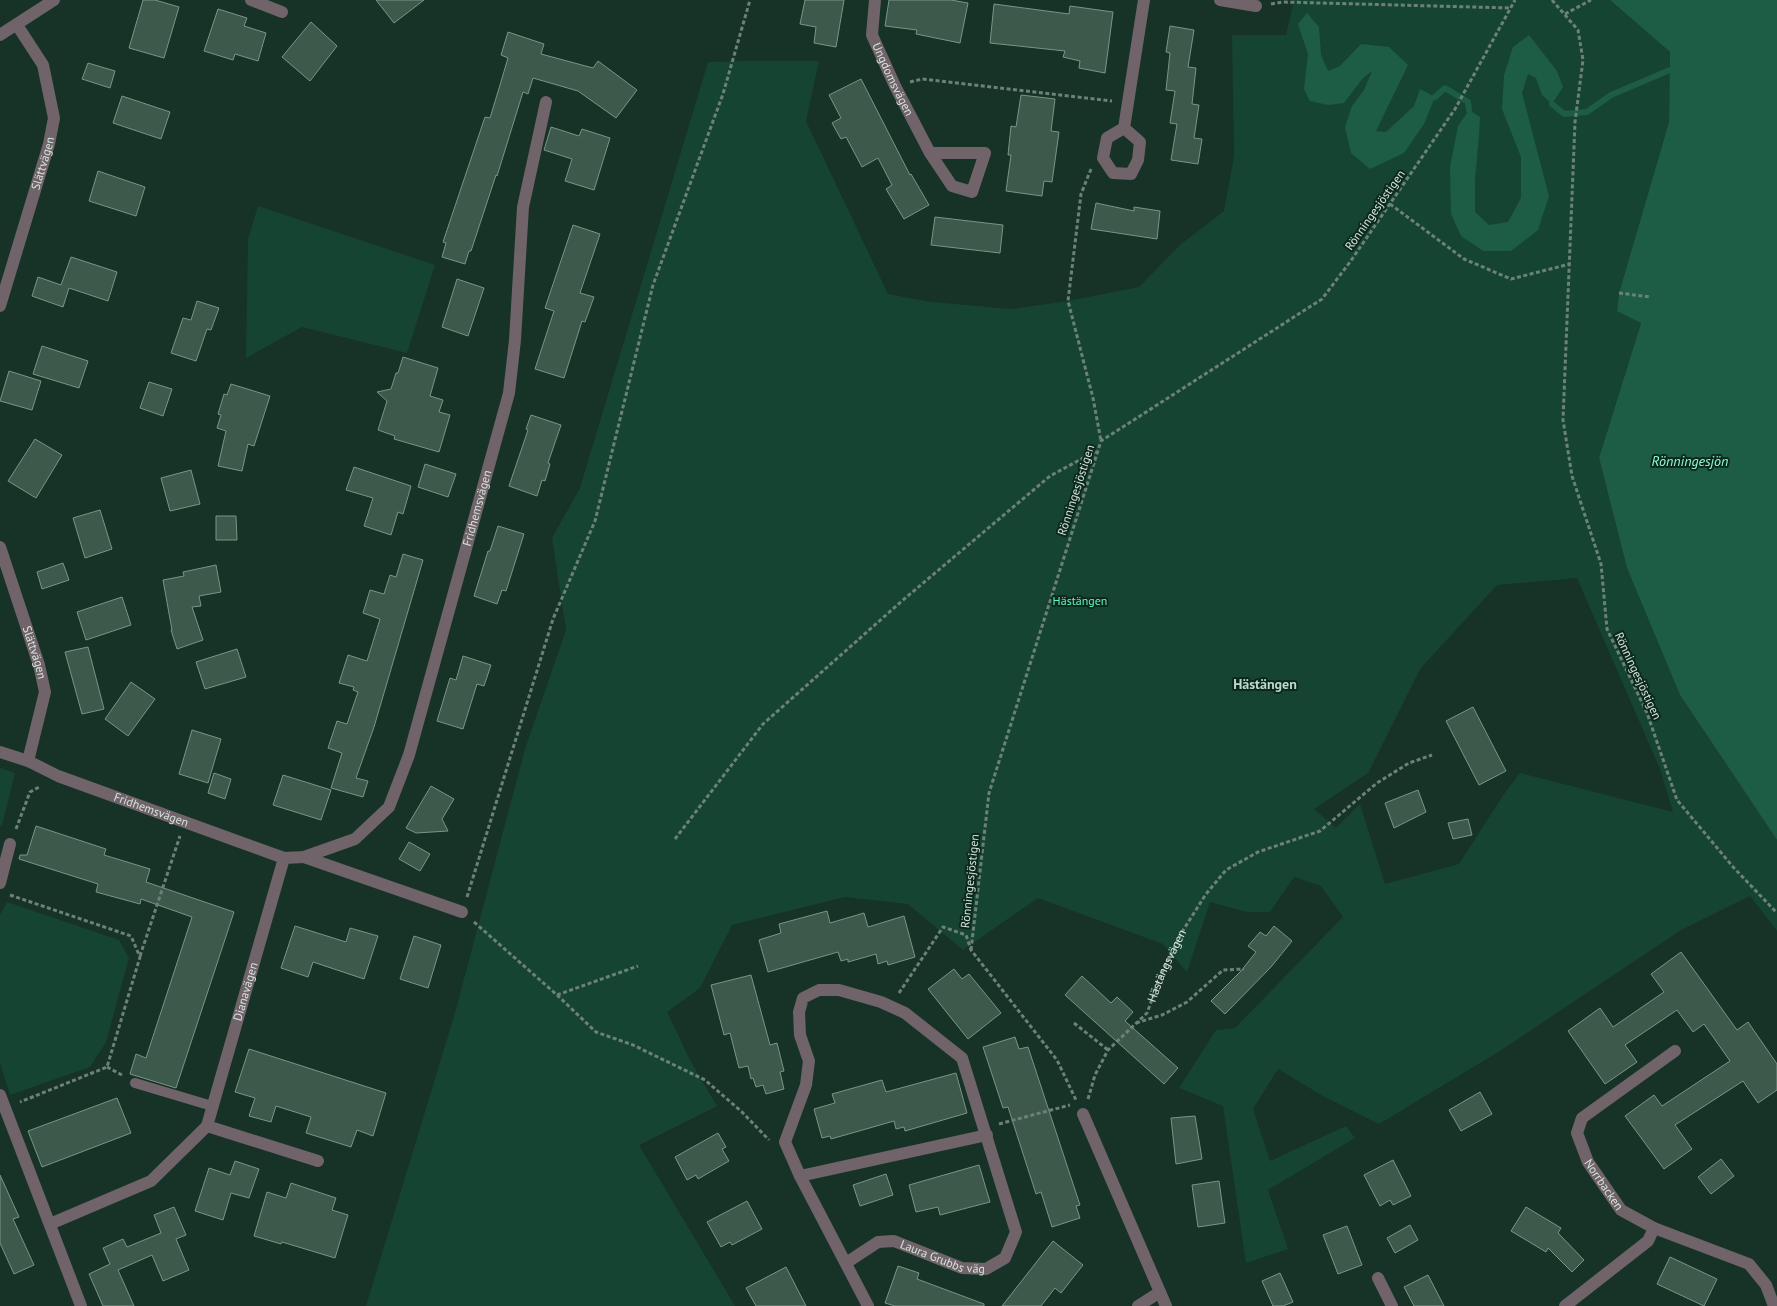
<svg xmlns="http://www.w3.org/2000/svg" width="1777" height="1306" font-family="'PT Sans',sans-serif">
  <rect width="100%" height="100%" fill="#173227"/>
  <!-- green -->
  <path fill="#164433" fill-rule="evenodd" d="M 1294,0 L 1610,0 L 1670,52 L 1669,122 L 1619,293 L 1617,310 L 1641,323 L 1599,458 L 1627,568 L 1680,695 L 1777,840 L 1777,931 L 1750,896 L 1681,930 L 1500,1051 L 1379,1124 L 1323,1096 L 1278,1069 L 1253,1109 L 1270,1161 L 1346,1126 L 1355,1138 L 1268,1190 L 1288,1249 L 1246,1263 L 1223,1106 L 1179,1088 L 1216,1030 L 1235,1028 L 1343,917 L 1321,886 L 1294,877 L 1270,912 L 1247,912 L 1210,902 L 1187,972 L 1163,944 L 1038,898 L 963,950 L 908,904 L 845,897 L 732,925 L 700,988 L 667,1012 L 691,1062 L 717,1106 L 639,1145 L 735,1306 L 366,1306 L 455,1013 L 525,749 L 566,630 L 552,538 L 580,488 L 708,62 L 751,61 L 819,61 L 806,121 L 888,294 L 931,302 L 1011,309 L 1068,301 L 1139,287 L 1180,245 L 1224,211 L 1234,156 L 1232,35 L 1286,35 ZM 1577,578 L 1660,769 L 1673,812 L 1520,773 L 1504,794 L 1459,864 L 1385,884 L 1360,804 L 1336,828 L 1314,809 L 1368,773 L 1420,669 L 1497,585 Z
    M 258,206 L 435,265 L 407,353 L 302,327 L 246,358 L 248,239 Z
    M 0,768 L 15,773 L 2,825 L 0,825 Z
    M 7,902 L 119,940 L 129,958 L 106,1042 L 90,1067 L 10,1095 L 0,1063 L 0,915 Z"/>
  <!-- water -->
  <path fill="#1d5c45" d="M 1610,0 L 1777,0 L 1777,840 L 1680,695 L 1627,568 L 1599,458 L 1641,323 L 1617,311 L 1619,293 L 1669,122 L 1670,52 Z
    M 1307,13 L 1319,27 L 1321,55 L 1328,71 L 1340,66 L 1361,44 L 1389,47 L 1408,65 L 1376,131 L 1386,132 L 1414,106 L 1420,89 L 1435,97 L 1424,124 L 1404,153 L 1370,169 L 1351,153 L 1345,127 L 1352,106 L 1364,90 L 1372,71 L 1363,78 L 1344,103 L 1328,105 L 1310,101 L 1304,89 L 1308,54 L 1298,24 Z
    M 1529,35 L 1557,71 L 1563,87 L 1552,104 L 1542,95 L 1536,78 L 1528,74 L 1522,93 L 1549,196 L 1538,230 L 1511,251 L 1483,251 L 1461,236 L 1451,214 L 1450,167 L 1458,126 L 1469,110 L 1480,117 L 1479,135 L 1475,180 L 1475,212 L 1489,225 L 1508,222 L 1521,198 L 1521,157 L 1502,109 L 1504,75 L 1513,47 Z"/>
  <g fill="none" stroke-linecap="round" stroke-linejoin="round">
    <!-- stream -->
    <path stroke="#1d5c45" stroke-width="6" d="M 1435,97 L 1445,88 L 1468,102 L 1469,110
      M 1552,104 L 1564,114 L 1587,112 L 1611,95 L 1670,70"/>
  </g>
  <!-- building -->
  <path fill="#3c594c" stroke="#789688" d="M 143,0 L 155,0 L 179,7 L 164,58 L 129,48 Z
    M 376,0 L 424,0 L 394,23 Z
    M 805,0 L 844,0 L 836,47 L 814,43 L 816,27 L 800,24 Z
    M 889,0 L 951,0 L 968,3 L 960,43 L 916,34 L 917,30 L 885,26 Z
    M 994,4 L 1069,14 L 1070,6 L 1113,12 L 1105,73 L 1079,68 L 1080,61 L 1063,57 L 1065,51 L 990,43 Z
    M 218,9 L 247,18 L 244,26 L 266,33 L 258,61 L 235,54 L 233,60 L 204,51 Z
    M 311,22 L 337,46 L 310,81 L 282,57 Z
    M 1170,26 L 1194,30 L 1188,67 L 1196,68 L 1192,104 L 1199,105 L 1194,138 L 1202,139 L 1198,164 L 1171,160 L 1177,124 L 1170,123 L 1175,91 L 1166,90 L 1170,53 L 1166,52 Z
    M 508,32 L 544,44 L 541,54 L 593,68 L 598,61 L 637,90 L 616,118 L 578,91 L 533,78 L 528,94 L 523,92 L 497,176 L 496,175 L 471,251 L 469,251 L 465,264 L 442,257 L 446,243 L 443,242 L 485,117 L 490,118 L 500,85 L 508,58 L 501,55 Z
    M 88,63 L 115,71 L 110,88 L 82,79 Z
    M 861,79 L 910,175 L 911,174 L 929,205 L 904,219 L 886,189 L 892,185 L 878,158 L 862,167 L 846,137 L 841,139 L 832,123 L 841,118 L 829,95 Z
    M 1021,95 L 1055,99 L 1051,131 L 1059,132 L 1052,182 L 1044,181 L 1042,196 L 1006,191 L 1011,155 L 1008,155 L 1011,126 L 1016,127 Z
    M 122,96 L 170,112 L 161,139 L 113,123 Z
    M 551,127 L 579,136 L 582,129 L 610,138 L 594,190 L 565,181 L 572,159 L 544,150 Z
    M 98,171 L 145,187 L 136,216 L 89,201 Z
    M 1096,203 L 1134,211 L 1134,207 L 1160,211 L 1157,239 L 1091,229 Z
    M 935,217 L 1003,225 L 1000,253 L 931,245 Z
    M 573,225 L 600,234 L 580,293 L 594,297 L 585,322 L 582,321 L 564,378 L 535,369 L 554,311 L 545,308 Z
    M 71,257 L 117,272 L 108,301 L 69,288 L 63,307 L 32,296 L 38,277 L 61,285 Z
    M 457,279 L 484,288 L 468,336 L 442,327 Z
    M 197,301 L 219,308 L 211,330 L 207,329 L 196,361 L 171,353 L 183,318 L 191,320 Z
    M 42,346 L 88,361 L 79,388 L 33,374 Z
    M 403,357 L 438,368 L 430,396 L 443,400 L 439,412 L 450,415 L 439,452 L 394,439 L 395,436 L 378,430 L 387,401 L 377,392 L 391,389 L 396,373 L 398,373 Z
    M 9,371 L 41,381 L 32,410 L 0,401 Z
    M 149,382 L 172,389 L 163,416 L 140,408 Z
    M 231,384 L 270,396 L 254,446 L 248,444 L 242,471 L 218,466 L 226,431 L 217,428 L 221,415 L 218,414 L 224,394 L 227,395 Z
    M 531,415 L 561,425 L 548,463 L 550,464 L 545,481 L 542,480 L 537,496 L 509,486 L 528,430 L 526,429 Z
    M 35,439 L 62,455 L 36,498 L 8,481 Z
    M 425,464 L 456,474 L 448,497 L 418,487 Z
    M 354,467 L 411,486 L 403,514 L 398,512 L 391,535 L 364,526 L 373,498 L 346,490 Z
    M 191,470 L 200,504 L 170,511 L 161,478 Z
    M 100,510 L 112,549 L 85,558 L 73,518 Z
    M 216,516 L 236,516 L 237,540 L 216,540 Z
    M 498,526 L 524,534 L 506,591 L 502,590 L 497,604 L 474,596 L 488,551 L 490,551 Z
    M 403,554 L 423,560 L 374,727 L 356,778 L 368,781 L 363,797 L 331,788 L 342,753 L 328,748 L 337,721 L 347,724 L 358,692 L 353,690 L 354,687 L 339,683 L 348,655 L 367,661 L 380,619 L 363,613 L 370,590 L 384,594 L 390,575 L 396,577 Z
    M 63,563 L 69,580 L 42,589 L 37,572 Z
    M 216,565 L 221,592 L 199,596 L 201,606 L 192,607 L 203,640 L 177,649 L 171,630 L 172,630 L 163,580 L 184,576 L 183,572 Z
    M 122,597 L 131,625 L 86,640 L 77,612 Z
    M 88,647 L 104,709 L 82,714 L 65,652 Z
    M 237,649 L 246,677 L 205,689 L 196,662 Z
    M 463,656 L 491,665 L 484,686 L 477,684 L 463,729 L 437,721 L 450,678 L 456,680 Z
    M 131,682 L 155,699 L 128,736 L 105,719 Z
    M 1473,707 L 1506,771 L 1479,785 L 1446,721 Z
    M 192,730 L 221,739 L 208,783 L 179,774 Z
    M 214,773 L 231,779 L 225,799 L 208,793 Z
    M 283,775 L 331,790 L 321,820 L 273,805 Z
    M 431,786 L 454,799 L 442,819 L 448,831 L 416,833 L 406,828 Z
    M 1418,790 L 1426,812 L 1394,828 L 1385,803 Z
    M 1468,819 L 1472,835 L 1453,839 L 1448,823 Z
    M 36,826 L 106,849 L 104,855 L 150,869 L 146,882 L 234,912 L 176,1088 L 130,1074 L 136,1054 L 146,1058 L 192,917 L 141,899 L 140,904 L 96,892 L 98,884 L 19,859 L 20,855 L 27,855 Z
    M 409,842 L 430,854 L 420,871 L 399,859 Z
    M 827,911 L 830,923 L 864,913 L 868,927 L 904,916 L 915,957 L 888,965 L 887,961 L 878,964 L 876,954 L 848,962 L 848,959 L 841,961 L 838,952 L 768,972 L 759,940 L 781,933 L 779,924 Z
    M 295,926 L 346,942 L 350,928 L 378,936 L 364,979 L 313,962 L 308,977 L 281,968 Z
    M 1274,926 L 1292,941 L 1271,967 L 1225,1014 L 1211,1001 L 1241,971 L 1256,952 L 1248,946 L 1260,932 L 1266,936 Z
    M 414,936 L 441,945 L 428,988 L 400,979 Z
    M 1681,952 L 1737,1030 L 1748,1022 L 1777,1064 L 1777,1090 L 1758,1103 L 1743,1081 L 1675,1125 L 1692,1149 L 1664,1169 L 1625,1116 L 1654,1095 L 1662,1106 L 1730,1061 L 1704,1024 L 1693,1032 L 1677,1010 L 1625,1045 L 1637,1062 L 1605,1084 L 1568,1031 L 1600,1008 L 1613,1027 L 1664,992 L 1651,974 Z
    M 954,969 L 962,979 L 969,974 L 1001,1013 L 968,1039 L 928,989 Z
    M 751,975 L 770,1045 L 777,1043 L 784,1071 L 780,1072 L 784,1089 L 766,1094 L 763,1085 L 756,1087 L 753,1078 L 751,1079 L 748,1066 L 739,1068 L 730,1033 L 724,1035 L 711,985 Z
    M 1082,976 L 1111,1003 L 1117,997 L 1133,1012 L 1125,1021 L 1178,1068 L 1164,1084 L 1065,995 Z
    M 1015,1037 L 1019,1049 L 1028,1047 L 1080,1205 L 1076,1206 L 1080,1218 L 1052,1227 L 1041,1192 L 1036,1194 L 1008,1107 L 1003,1108 L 983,1047 Z
    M 249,1049 L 386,1093 L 373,1136 L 357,1130 L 351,1147 L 306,1133 L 311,1117 L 276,1106 L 271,1122 L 249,1116 L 255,1098 L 235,1092 Z
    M 956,1073 L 967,1113 L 905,1131 L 904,1127 L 896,1129 L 894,1121 L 831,1139 L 830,1136 L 822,1138 L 814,1109 L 835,1103 L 832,1094 L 882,1080 L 886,1092 Z
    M 1480,1092 L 1492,1114 L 1461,1131 L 1449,1110 Z
    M 117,1098 L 131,1133 L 42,1167 L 28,1131 Z
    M 1195,1116 L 1202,1159 L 1176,1164 L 1171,1118 Z
    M 718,1133 L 726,1147 L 722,1149 L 729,1161 L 698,1179 L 696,1175 L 687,1180 L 675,1157 Z
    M 1721,1159 L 1734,1176 L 1711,1194 L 1698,1177 Z
    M 1393,1160 L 1411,1196 L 1393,1205 L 1390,1200 L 1380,1206 L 1364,1175 Z
    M 235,1161 L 259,1169 L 249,1198 L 231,1193 L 223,1220 L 195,1211 L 209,1168 L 230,1175 Z
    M 979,1165 L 990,1202 L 940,1215 L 938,1207 L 916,1212 L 909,1185 Z
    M 886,1174 L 893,1195 L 860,1206 L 853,1185 Z
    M 0,1175 L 19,1217 L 13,1219 L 34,1265 L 14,1274 L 0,1243 Z
    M 1219,1181 L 1225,1223 L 1198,1227 L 1192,1185 Z
    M 291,1183 L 336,1198 L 332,1210 L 348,1215 L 335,1258 L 282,1242 L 281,1244 L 254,1236 L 267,1192 L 286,1198 Z
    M 747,1201 L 762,1229 L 732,1245 L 730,1242 L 721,1247 L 707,1222 Z
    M 174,1207 L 186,1235 L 176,1239 L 189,1270 L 163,1281 L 152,1255 L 118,1270 L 134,1306 L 103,1306 L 89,1274 L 110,1264 L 103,1248 L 123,1239 L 127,1247 L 161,1233 L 154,1215 Z
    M 1526,1207 L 1561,1228 L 1558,1233 L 1584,1260 L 1572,1272 L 1548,1248 L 1546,1252 L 1511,1231 Z
    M 1410,1225 L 1418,1240 L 1395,1253 L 1387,1238 Z
    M 1347,1226 L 1362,1265 L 1338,1274 L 1323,1235 Z
    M 1053,1241 L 1083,1265 L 1061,1293 L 1055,1288 L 1041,1306 L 1002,1306 Z
    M 1670,1257 L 1717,1279 L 1704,1306 L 1657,1284 Z
    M 898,1266 L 919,1273 L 917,1279 L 984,1304 L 984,1306 L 895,1306 L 885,1303 Z
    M 786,1267 L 806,1306 L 756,1306 L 746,1288 Z
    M 1280,1273 L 1293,1302 L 1283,1306 L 1273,1306 L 1262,1281 Z
    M 1428,1275 L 1444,1306 L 1414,1306 L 1404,1287 Z"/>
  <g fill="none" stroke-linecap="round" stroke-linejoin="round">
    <!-- path -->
    <g stroke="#6c8278" stroke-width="3" stroke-dasharray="4 2.5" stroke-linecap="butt">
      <path d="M 1552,0 L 1578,30 L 1583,60 L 1575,122 L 1563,420 L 1572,476 L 1601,564 L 1607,629 L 1647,713 L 1677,800 L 1734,868 L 1777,913"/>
      <path d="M 1271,4 L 1283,2 L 1510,8"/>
      <path d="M 1565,14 L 1591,0"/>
      <path d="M 910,82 L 922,79 L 1112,101"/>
      <path d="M 1091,169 L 1081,194 L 1068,301 L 1093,398 L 1101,441"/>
      <path d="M 1390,204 L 1464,259 L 1511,279 L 1570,264"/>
      <path d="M 1619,293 L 1650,297"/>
      <path d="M 16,829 L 30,792 L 41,786"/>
      <path d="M 675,839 L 763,724 L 903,600 L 1050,476 L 1098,450"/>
      <path d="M 10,895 L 131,936 L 140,957 L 107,1067 L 20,1102"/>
      <path d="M 467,897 L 553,619 L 595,521 L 653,285 L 723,94 L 750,0"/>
      <path d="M 474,922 L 557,995 L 596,1032 L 633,1045 L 705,1080 L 742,1112 L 769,1140"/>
      <path d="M 971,950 L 989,793 L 1101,441 L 1322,299 L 1350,262 L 1455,109 L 1515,0"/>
      <path d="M 140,956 L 180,836"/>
      <path d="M 899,993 L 943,927 L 966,935 L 971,950 L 1057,1060 L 1076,1100"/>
      <path d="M 557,995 L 638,966"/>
      <path d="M 1074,1023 L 1108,1050"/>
      <path d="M 1136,1023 L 1162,1015 L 1187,1002 L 1223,970 L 1244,969"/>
      <path d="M 107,1067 L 122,1075"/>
      <path id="s1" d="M 1088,1099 L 1095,1075 L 1108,1050 L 1147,1013 L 1161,975 L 1182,932 L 1206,894 L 1226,870 L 1258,852 L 1320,831 L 1377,783 L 1409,763 L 1432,755"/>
      <path d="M 999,1124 L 1070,1105"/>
    </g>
    <!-- lane -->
    <path stroke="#706369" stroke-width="10" d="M 135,1083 L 212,1106"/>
    <!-- street -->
    <g stroke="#706369" stroke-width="12">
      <path d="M 251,0 L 282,12"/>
      <path id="s2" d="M 875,0 L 872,35 L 895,86 L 930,153 L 952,186 L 972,192 L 985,153 L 930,153"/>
      <path d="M 1220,0 L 1256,6"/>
      <path d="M 0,35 L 54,0"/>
      <path d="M 1124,128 L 1140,142 L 1138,160 L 1131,174 L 1113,173 L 1103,158 L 1107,138 L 1124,128 L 1144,0"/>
      <path id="s3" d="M 0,306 L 49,144 L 54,118 L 43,65 L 17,25"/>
      <path id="s4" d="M 0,547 L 39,665 L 45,692 L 28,761"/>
      <path id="s5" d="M 0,752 L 28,761 L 58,776 L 284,858 L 304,857 L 355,839 L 389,807 L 409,755 L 509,393 L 515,340 L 523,207 L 546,102"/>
      <path d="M 304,857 L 462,912"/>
      <path d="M 0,883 L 10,844"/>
      <path id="s6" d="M 1675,1051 L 1582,1118 L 1577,1133 L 1588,1162 L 1621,1210 L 1654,1228 L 1749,1264 L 1766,1285 L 1774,1306"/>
      <path d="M 0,1095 L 81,1306"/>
      <path d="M 1083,1114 L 1166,1306"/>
      <path d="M 207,1126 L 318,1161"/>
      <path d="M 800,1176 L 987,1135"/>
      <path id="s7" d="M 50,1224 L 151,1181 L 207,1126 L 284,858"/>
      <path id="s8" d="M 846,1263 L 878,1242 L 894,1241 L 962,1268 L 986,1269 L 1005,1258 L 1016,1232 L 962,1058 L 905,1013 L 881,1002 L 839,990 L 819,990 L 803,998 L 799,1012 L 800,1035 L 809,1061 L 806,1085 L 785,1142 L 800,1176 L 868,1306"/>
      <path d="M 1378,1278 L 1392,1306"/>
      <path d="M 1138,1306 L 1160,1292"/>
      <path d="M 1565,1306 L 1648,1241 L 1654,1228"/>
    </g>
  </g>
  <g text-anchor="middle" stroke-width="4" stroke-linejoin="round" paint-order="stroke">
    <!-- street labels -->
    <g font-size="12" fill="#d4e4dc" stroke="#0c281d">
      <text dy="4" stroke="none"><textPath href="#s2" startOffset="84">Ungdomsvägen</textPath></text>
      <text dy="4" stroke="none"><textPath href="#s3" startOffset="149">Slättvägen</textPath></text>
      <text transform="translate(1375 210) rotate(-55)" y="4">Rönningesjöstigen</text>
      <text transform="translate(1076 490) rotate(-72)" y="4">Rönningesjöstigen</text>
      <text dy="4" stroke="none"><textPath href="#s5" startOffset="736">Fridhemsvägen</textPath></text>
      <text dy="4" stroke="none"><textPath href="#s4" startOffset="111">Slättvägen</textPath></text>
      <text transform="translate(1638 676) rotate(65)" y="4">Rönningesjöstigen</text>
      <text dy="4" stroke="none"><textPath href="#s5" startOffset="162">Fridhemsvägen</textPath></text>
      <text transform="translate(970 881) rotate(-84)" y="4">Rönningesjöstigen</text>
      <text dy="4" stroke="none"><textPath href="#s1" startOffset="158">Hästängsvägen</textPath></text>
      <text dy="4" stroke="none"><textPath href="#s7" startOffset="328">Dianavägen</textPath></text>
      <text dy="4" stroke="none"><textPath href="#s6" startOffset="189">Norrbacken</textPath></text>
      <text dy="4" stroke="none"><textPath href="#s8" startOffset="106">Laura Grubbs väg</textPath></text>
    </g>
    <!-- park labels -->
    <g font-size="12" fill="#5df8bf" stroke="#0c281d">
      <text x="1080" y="605">Hästängen</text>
    </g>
    <!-- water labels -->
    <g font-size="14" font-style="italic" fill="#8dfecf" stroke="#0c281d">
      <text x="1690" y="466">Rönningesjön</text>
    </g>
    <!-- neighbourhood labels -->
    <g font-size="14" font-weight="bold" fill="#badacb" stroke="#0c281d">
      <text x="1265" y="689">Hästängen</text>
    </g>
  </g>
</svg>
